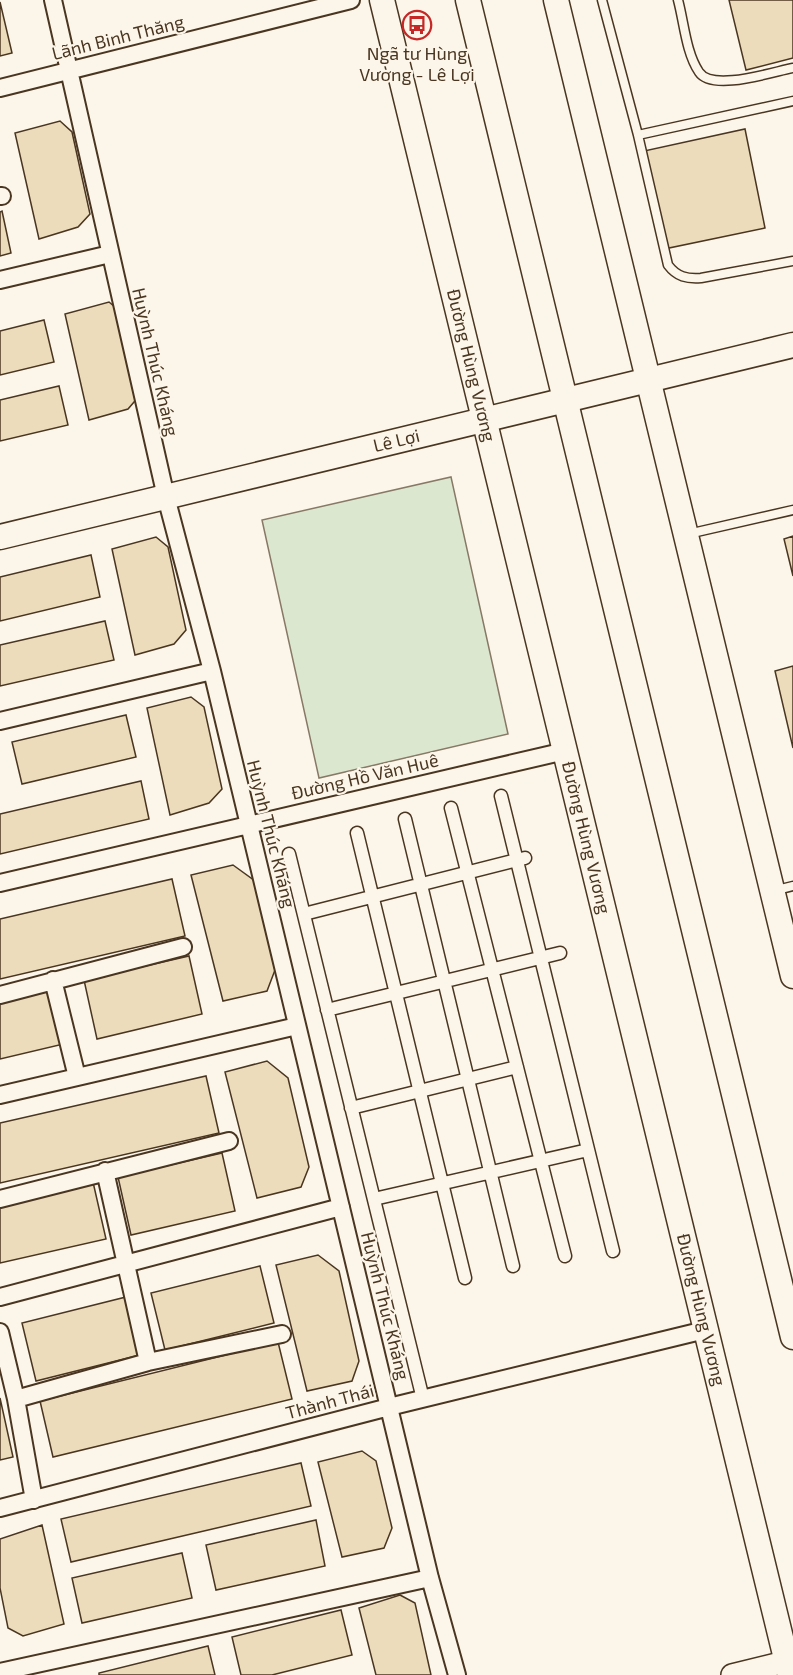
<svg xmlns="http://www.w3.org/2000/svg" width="793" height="1675" font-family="'Exo 2',sans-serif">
  <rect width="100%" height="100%" fill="#fbf6e9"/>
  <!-- green -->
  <path fill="#dce7d0" stroke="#887966" stroke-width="1.5" d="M 451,477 L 508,734 L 319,778 L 262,520 Z"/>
  <!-- building -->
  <path fill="#ecdcbc" stroke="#4a3520" stroke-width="1.5" d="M 729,0 L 793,0 L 793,58 L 746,70 Z
    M 0,2 L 12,53 L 0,56 Z
    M 60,121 L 72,132 L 90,214 L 78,227 L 39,239 L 15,133 Z
    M 745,129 L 765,228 L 664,249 L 644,151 Z
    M 2,211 L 11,253 L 0,256 L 0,212 Z
    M 109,302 L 122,313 L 140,395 L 128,409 L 89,420 L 65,314 Z
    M 44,320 L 54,362 L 0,375 L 0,331 Z
    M 59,386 L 68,425 L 0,441 L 0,400 Z
    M 793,536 L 793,576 L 784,539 Z
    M 156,537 L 168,547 L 186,630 L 174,644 L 135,655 L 112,549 Z
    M 91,555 L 100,597 L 0,621 L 0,577 Z
    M 105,621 L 114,660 L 0,686 L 0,645 Z
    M 793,666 L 793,748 L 775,671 Z
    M 191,697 L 204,707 L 222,789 L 209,803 L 170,815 L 147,708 Z
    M 126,715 L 136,757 L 22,784 L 12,742 Z
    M 141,781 L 149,819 L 0,854 L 0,814 Z
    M 233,865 L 255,881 L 275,970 L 267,991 L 223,1001 L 191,875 Z
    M 172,879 L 185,936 L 0,979 L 0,919 Z
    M 189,956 L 202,1014 L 97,1039 L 84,980 Z
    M 59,985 L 72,1042 L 0,1059 L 0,998 Z
    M 267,1061 L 288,1078 L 309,1167 L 301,1187 L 257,1198 L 225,1072 Z
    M 206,1076 L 219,1133 L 0,1183 L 0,1123 Z
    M 222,1153 L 235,1211 L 131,1235 L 118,1177 Z
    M 93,1182 L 106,1239 L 0,1263 L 0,1203 Z
    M 318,1255 L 339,1271 L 359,1361 L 352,1381 L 307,1391 L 276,1265 Z
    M 260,1266 L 274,1323 L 165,1350 L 151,1293 Z
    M 126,1297 L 140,1355 L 36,1381 L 22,1323 Z
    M 278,1342 L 292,1399 L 53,1457 L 40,1401 Z
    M 0,1398 L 13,1457 L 0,1460 Z
    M 362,1451 L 376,1461 L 392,1528 L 384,1548 L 342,1557 L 318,1462 Z
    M 301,1463 L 311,1506 L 71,1562 L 61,1519 Z
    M 316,1520 L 325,1566 L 216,1590 L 206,1545 Z
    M 42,1525 L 64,1624 L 23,1636 L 8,1628 L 0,1588 L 0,1539 Z
    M 182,1553 L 192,1598 L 82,1623 L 72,1578 Z
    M 400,1595 L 415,1603 L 431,1675 L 376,1675 L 359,1608 Z
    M 341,1610 L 352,1655 L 272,1675 L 241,1675 L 232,1637 Z
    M 208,1646 L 215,1675 L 99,1675 L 99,1673 Z"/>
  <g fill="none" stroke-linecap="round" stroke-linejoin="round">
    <!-- service casing -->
    <g stroke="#4a3520" stroke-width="11">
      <path id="service" d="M 602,0 L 638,135
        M 678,0 C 684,22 686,53 699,72 C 712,92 772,72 793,68
        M 793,101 L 638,135 L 668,265 C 677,277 687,279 701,278 L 793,261
        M 688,534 L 793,510
        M 773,891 L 793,886"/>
    </g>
    <!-- pedestrian casing -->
    <g stroke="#4a3520" stroke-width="15">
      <path id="pedestrian" d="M 501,796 L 613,1251
        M 451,808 L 565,1256
        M 405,819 L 513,1266
        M 357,833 L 465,1278
        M 289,854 L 423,1399
        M 304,914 L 525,858
        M 327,1010 L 560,953
        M 351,1108 L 517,1067
        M 374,1199 L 588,1150"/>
    </g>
    <!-- minor casing -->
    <g stroke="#4a3520" stroke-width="20">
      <path id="minor" d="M 53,0 L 166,497 L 212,671 L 430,1578 L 457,1675
        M 0,88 L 351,0
        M 0,196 L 2,196
        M 0,280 L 110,254
        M 0,721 L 212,671
        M 0,883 L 565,751
        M 53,980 L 77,1077
        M 0,995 L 183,947
        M 0,1095 L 297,1026
        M 105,1171 L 148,1362
        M 0,1199 L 229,1141
        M 0,1297 L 341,1207
        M 0,1332 L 16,1399 L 34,1500
        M 16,1399 L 148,1362 L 282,1334
        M 0,1508 L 389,1407 L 705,1330
        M 0,1672 L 430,1578"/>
    </g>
    <!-- tertiary casing -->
    <g stroke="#4a3520" stroke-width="24">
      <path id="tertiary" d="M 732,1675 L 793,1660"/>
    </g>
    <!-- secondary casing -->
    <g stroke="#4a3520" stroke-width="27">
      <g id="secondary">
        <path id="s1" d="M 382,0 L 790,1675"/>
        <path d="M 468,0 L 793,1337"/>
        <path d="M 556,0 L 793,976"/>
        <path id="s2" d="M 0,537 L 793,345"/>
      </g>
    </g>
    <!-- service -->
    <use href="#service" stroke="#fbf6e9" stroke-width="8"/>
    <!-- pedestrian -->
    <use href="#pedestrian" stroke="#fbf6e9" stroke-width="12"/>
    <!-- minor -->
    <use href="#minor" stroke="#fbf6e9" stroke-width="16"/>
    <!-- tertiary -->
    <use href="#tertiary" stroke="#fbf6e9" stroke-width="21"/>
    <!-- secondary -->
    <use href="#secondary" stroke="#fbf6e9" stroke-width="24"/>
  </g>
  <!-- icons -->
  <defs>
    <g id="bus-ring" transform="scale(1.5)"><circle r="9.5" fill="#fbf6e9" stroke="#c62828" stroke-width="1.5"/><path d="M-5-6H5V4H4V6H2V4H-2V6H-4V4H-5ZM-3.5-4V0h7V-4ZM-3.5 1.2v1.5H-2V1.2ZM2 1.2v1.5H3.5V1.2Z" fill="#c62828"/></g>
  </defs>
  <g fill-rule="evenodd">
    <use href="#bus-ring" x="417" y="25"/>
  </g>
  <g text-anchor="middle" stroke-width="4.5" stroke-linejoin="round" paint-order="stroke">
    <!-- street labels -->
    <g font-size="18" fill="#4a3520" stroke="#fbf6e9">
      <text transform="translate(118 38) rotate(-14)" y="6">Lãnh Binh Thăng</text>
      <text transform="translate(155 362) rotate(77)" y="6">Huỳnh Thúc Kháng</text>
      <text dy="6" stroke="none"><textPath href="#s1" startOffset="376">Đường Hùng Vương</textPath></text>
      <text dy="6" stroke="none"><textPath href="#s2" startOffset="408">Lê Lợi</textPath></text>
      <text transform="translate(365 777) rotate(-13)" y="6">Đường Hồ Văn Huê</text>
      <text transform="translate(271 834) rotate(76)" y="6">Huỳnh Thúc Kháng</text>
      <text dy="6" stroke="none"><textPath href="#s1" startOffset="862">Đường Hùng Vương</textPath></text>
      <text transform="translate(385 1306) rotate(76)" y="6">Huỳnh Thúc Kháng</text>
      <text dy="6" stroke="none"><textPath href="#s1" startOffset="1348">Đường Hùng Vương</textPath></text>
      <text transform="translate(330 1402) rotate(-15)" y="6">Thành Thái</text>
    </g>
    <!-- poi labels -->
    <g font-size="18" fill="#4a3520" stroke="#fbf6e9">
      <text x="417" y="60">Ngã tư Hùng<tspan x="417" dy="21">Vương - Lê Lợi</tspan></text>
    </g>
  </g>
</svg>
